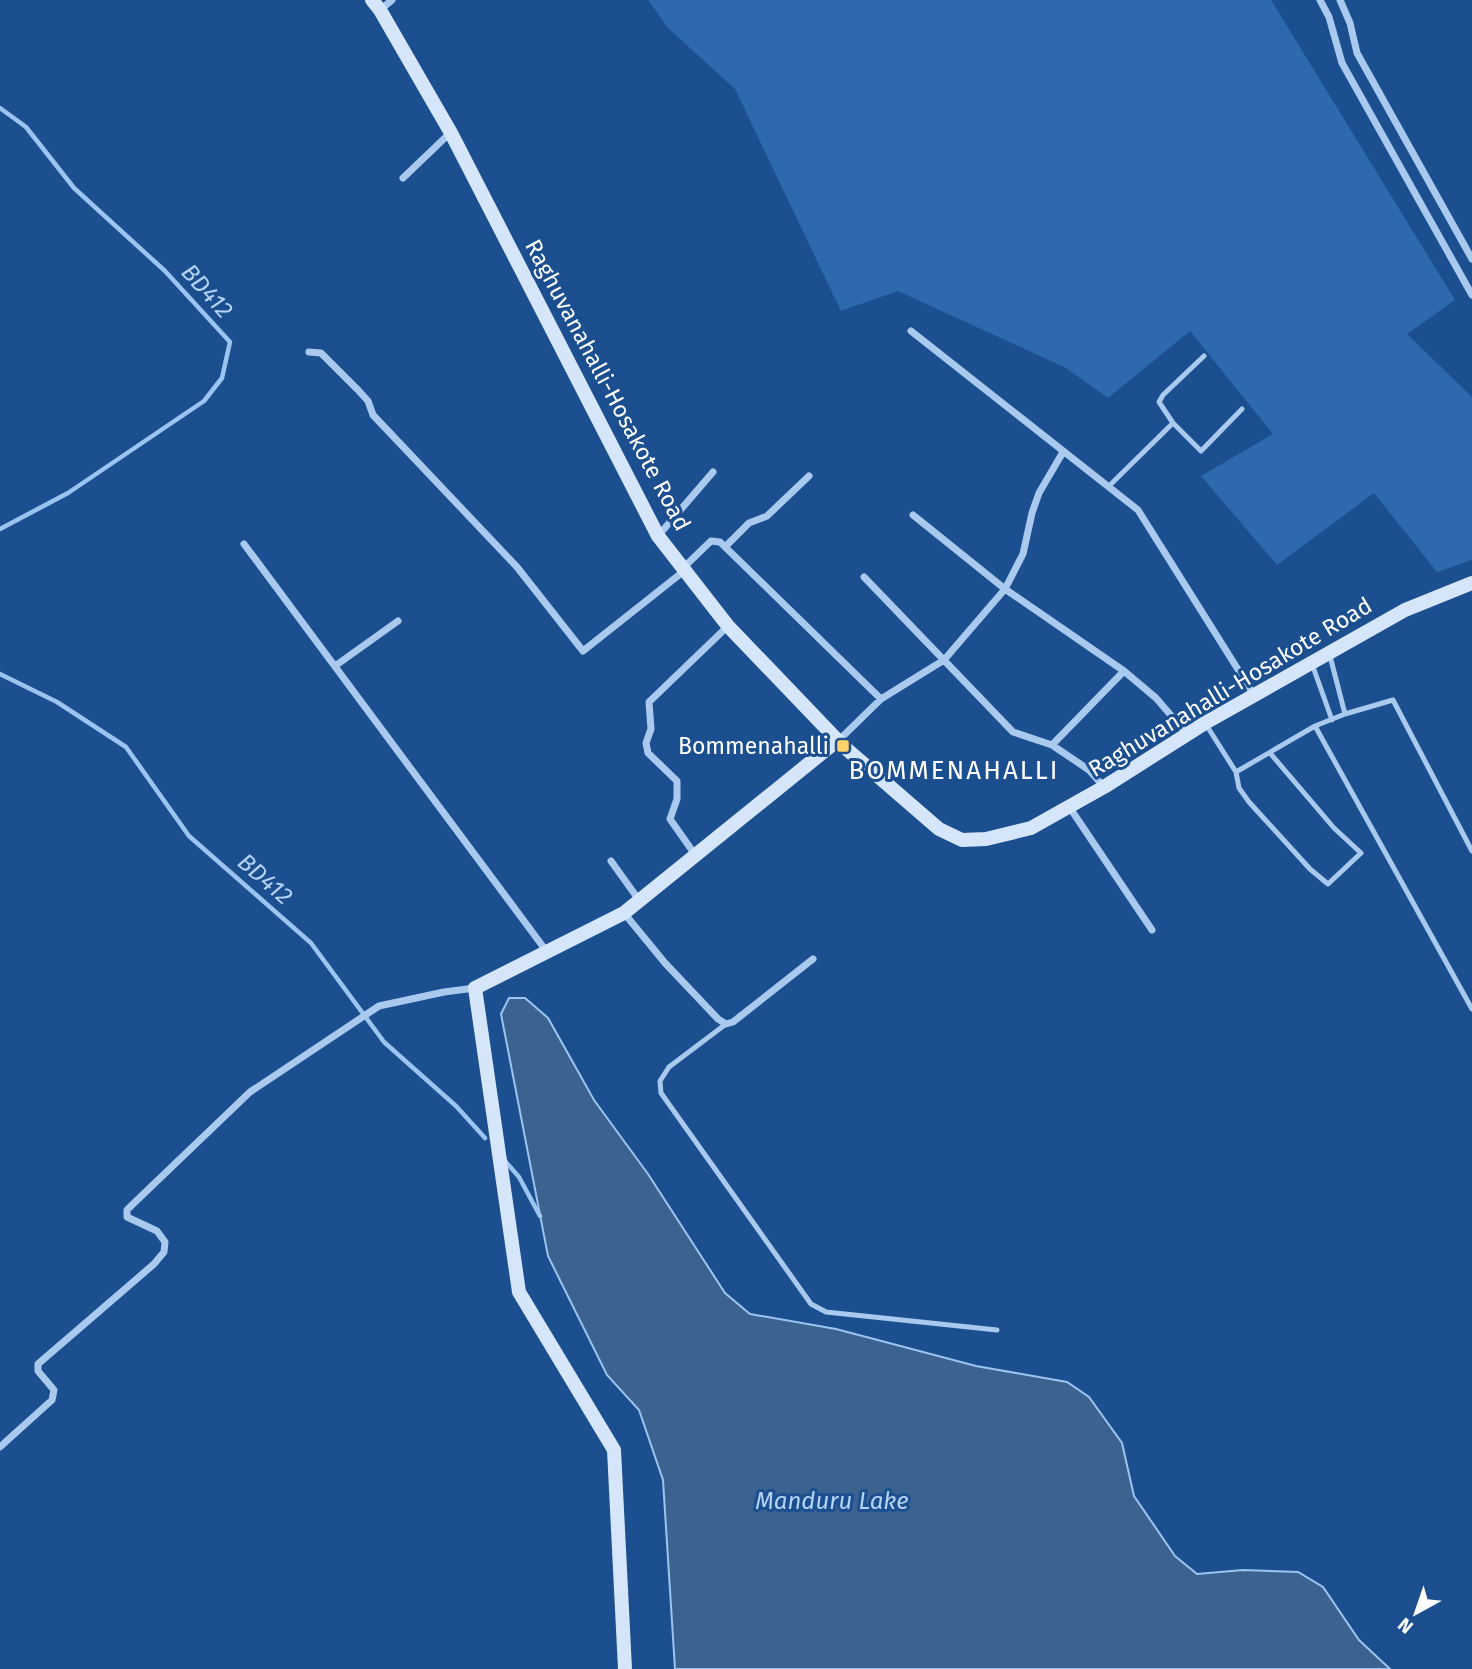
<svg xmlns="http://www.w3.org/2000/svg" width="1472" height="1669" font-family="'Fira Sans',sans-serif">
  <rect width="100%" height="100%" fill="#1b4f8f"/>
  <!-- green -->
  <path fill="#2e69ad" d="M 648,0 L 1271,0 L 1455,300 L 1407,334 L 1472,397 L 1472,560 L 1437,572 L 1374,493 L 1277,565 L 1201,476 L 1273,434 L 1190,331 L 1108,398 L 1066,368 L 898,291 L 841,311 L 735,89 L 668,28 Z"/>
  <!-- water -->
  <path fill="#3c6290" stroke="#9cc4f0" stroke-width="2" d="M 509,998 L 525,998 L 548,1018 L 594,1100 L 648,1174 L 725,1293 L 750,1314 L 836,1329 L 976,1366 L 1067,1382 L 1089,1397 L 1122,1443 L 1134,1496 L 1175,1556 L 1197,1574 L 1243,1570 L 1298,1572 L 1323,1587 L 1359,1640 L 1390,1669 L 675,1669 L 663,1480 L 639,1410 L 607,1375 L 548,1256 L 501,1014 Z"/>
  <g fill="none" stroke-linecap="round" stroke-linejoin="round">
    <!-- stream -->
    <path stroke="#9cc4f0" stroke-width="4.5" d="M 0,108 L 26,127 L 74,188 L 165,271 L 230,342 L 222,378 L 204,401 L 68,493 L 0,529
      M 0,674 L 57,702 L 126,747 L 189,836 L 311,943 L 384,1042 L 456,1106 L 485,1138
      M 505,1161 L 519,1177 L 540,1216"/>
    <!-- service -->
    <path stroke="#a9c9ee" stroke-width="5" d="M 1204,356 L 1163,395 L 1159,402 L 1173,423 L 1201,451 L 1242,409
      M 1108,487 L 1173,423
      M 1330,656 L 1345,714 L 1393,700 L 1472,851
      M 1312,664 L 1332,720
      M 1205,723 L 1236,772 L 1315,726 L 1345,714
      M 1315,726 L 1472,1009
      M 1236,772 L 1239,788 L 1249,802 L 1310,869 L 1328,884 L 1361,853 L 1334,828 L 1270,753
      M 726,1024 L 669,1067 L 660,1081 L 661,1093 L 811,1304 L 826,1312 L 997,1330"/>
    <!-- minor -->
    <path stroke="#a9c9ee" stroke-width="7" d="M 1320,0 L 1329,17 L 1342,63 L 1472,295
      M 1340,0 L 1350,23 L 1357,53 L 1472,259
      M 380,10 L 392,0
      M 403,178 L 450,133
      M 911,331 L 1138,510 L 1254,695
      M 309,352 L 321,353 L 358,390 L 368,401 L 373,415 L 517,567 L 583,651 L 684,571
      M 913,515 L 1005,589 L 1124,671 L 1156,698 L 1187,734
      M 658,536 L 713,472
      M 244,544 L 547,952
      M 725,547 L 749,523 L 767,516 L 809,476
      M 683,568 L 711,541 L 720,542 L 881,699
      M 864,577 L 1013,732 L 1052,745 L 1089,770 L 1104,787
      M 335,666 L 398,621
      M 839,740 L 881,699 L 944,660 L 1005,589 L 1023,554 L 1032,513 L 1039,493 L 1063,452
      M 1052,745 L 1124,671
      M 1070,808 L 1152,930
      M 696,856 L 670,819 L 677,799 L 677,781 L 648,753 L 646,743 L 651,729 L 649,702 L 728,626
      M 611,861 L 639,900
      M 624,913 L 665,963 L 718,1019 L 726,1024 L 733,1022 L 813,959
      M 0,1447 L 52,1400 L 54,1390 L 38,1371 L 38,1364 L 154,1264 L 164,1252 L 165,1242 L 157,1231 L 127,1217 L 127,1210 L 133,1204 L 250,1092 L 379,1006 L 444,992 L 475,988"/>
    <!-- secondary -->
    <path stroke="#d6e6fa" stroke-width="14" d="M 372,0 L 380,10 L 451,133 L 658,536 L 728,626 L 843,746 L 939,829 L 962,840 L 986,839 L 1031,828 L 1104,787 L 1205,723 L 1405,610 L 1472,583
      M 625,1669 L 614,1450 L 519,1292 L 475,988 L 624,913 L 838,740"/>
  </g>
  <!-- markers -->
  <rect fill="#ffd166" stroke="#1b4f8f" stroke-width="2.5" x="836" y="739" width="14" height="14" rx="3.5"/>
  <g text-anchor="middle" stroke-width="6" stroke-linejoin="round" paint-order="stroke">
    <!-- street labels -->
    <g font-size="23" fill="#fff" stroke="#1b4f8f">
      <text transform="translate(608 385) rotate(62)" y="8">Raghuvanahalli-Hosakote Road</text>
      <text transform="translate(1230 687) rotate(-31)" y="8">Raghuvanahalli-Hosakote Road</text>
    </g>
    <!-- poi labels -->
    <g font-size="23" fill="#fff" stroke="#1b4f8f" text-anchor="end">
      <text x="829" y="754">Bommenahalli</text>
    </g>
    <!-- water labels -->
    <g font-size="24" font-style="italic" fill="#b5d3f5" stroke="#1b4f8f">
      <text transform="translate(207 291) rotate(48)" y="8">BD412</text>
      <text transform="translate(265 879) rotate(41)" y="8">BD412</text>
      <text x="832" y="1509">Manduru Lake</text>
    </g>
    <!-- quarter labels -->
    <g font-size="26" letter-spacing="2" fill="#fff" stroke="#1b4f8f">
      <text x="954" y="779">BOMMENAHALLI</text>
    </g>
  </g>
  <!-- north arrow -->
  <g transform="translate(1416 1613) rotate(220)" stroke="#1b4f8f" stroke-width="5" paint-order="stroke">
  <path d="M0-5L12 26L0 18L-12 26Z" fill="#ffffff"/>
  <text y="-10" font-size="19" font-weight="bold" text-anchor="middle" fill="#ffffff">N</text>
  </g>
</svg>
